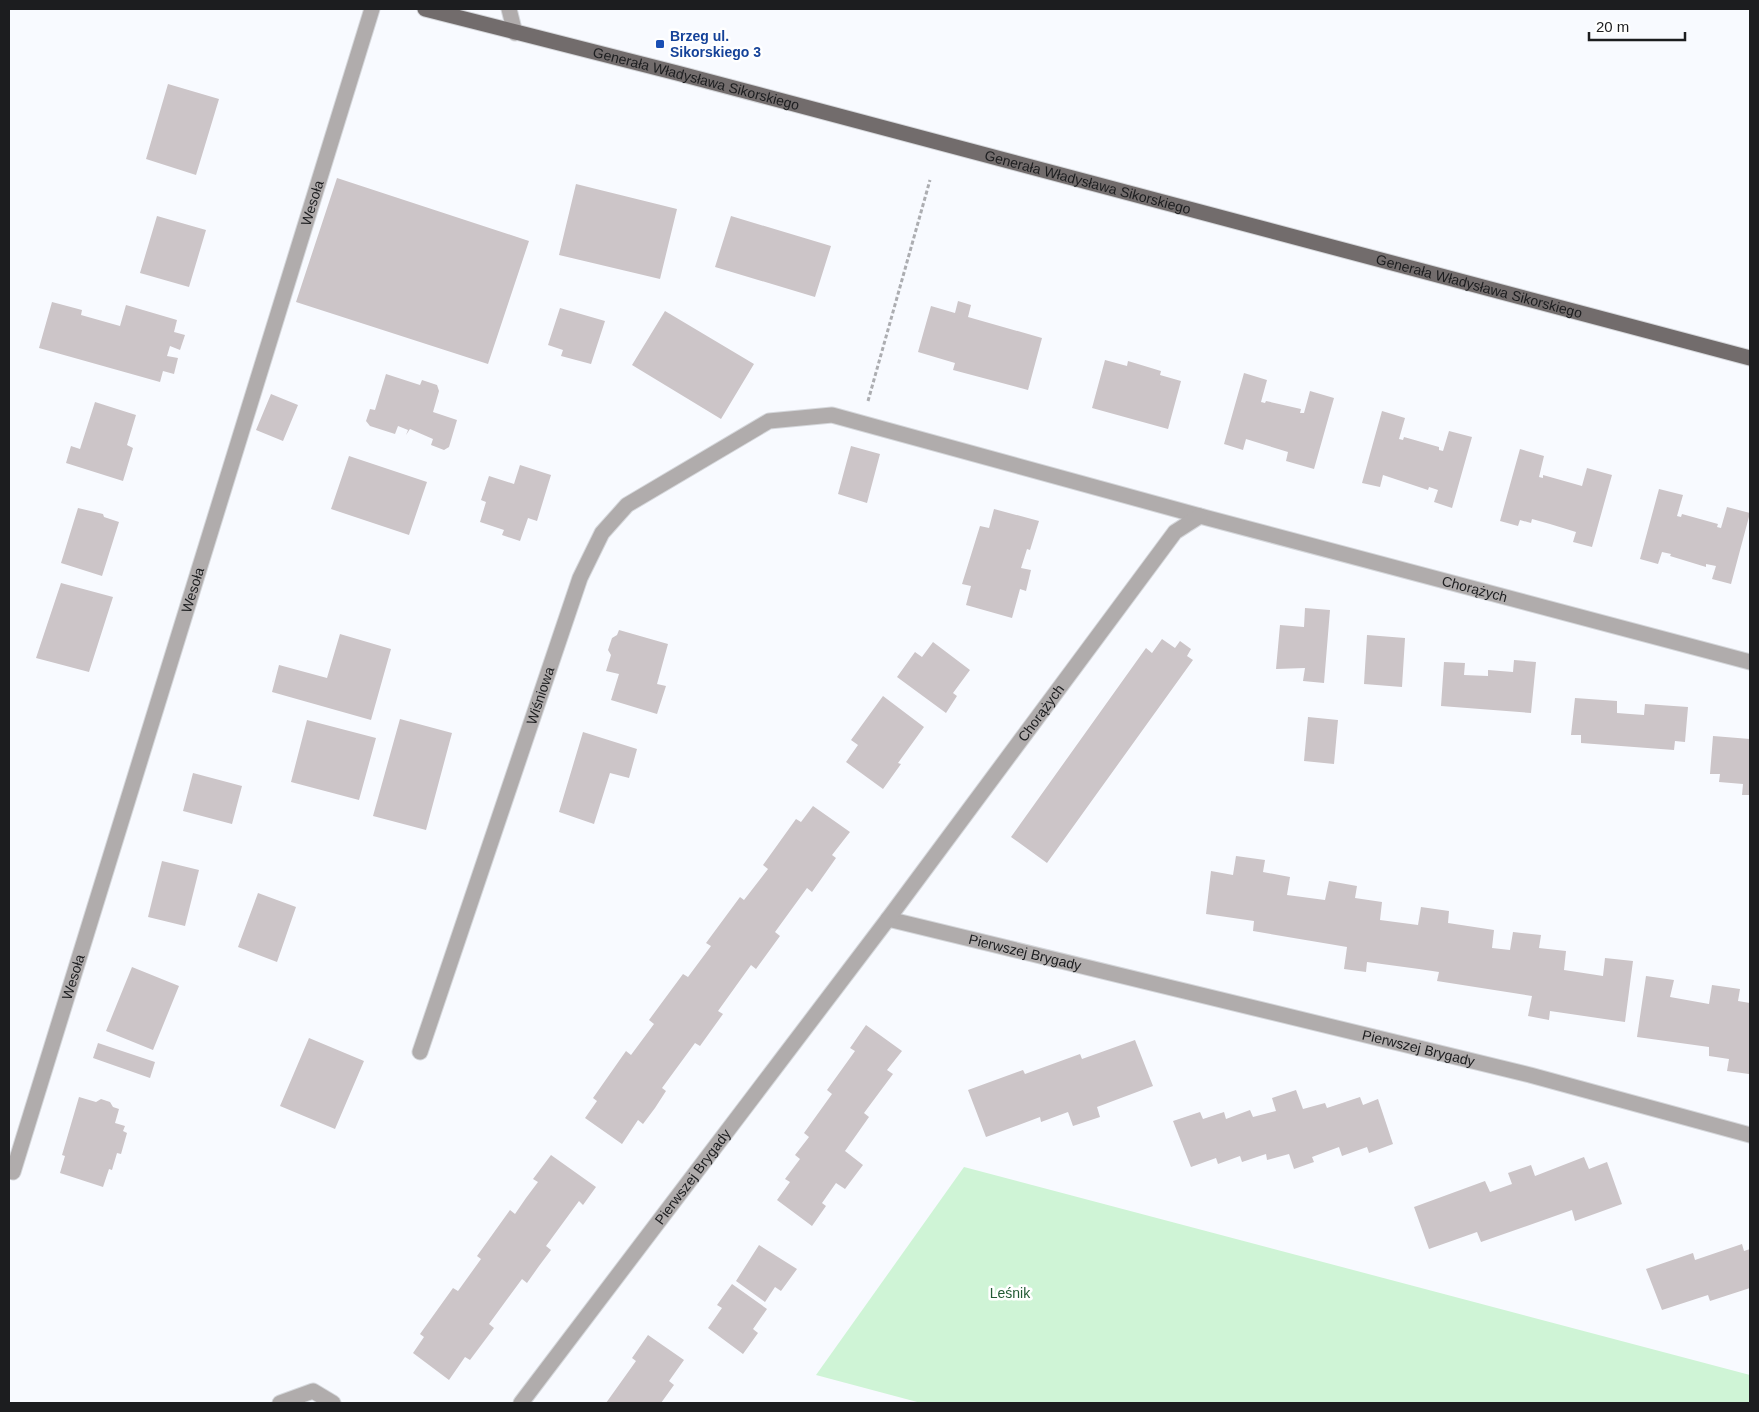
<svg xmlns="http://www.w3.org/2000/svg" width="1759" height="1412" font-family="Arial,sans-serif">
  <rect width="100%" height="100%" fill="#f8faff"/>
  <!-- green -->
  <path fill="#cff4d6" d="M 964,1167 L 1750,1375 L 1750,1403 L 921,1403 L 816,1375 Z"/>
  <!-- building -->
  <path fill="#ccc5c8" d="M 168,84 L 219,99 L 196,175 L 146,159 Z
    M 337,178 L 529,241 L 488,364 L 296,302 Z
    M 576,184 L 677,209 L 660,279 L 559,255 Z
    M 157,216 L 206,230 L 189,287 L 140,273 Z
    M 731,216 L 831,246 L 815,297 L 715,267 Z
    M 958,301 L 971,305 L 968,317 L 1042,338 L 1028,390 L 953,370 L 955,363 L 918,352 L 931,306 L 955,313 Z
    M 52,302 L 82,310 L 81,315 L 120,326 L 126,305 L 177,320 L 174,332 L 185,335 L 180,350 L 170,346 L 167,356 L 178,358 L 174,374 L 163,371 L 160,382 L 39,348 Z
    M 560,308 L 605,321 L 591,364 L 561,356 L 563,350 L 548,345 Z
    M 665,311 L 754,364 L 721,419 L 632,365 Z
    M 1105,360 L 1127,366 L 1128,361 L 1161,371 L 1160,375 L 1181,381 L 1168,429 L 1092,408 Z
    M 1244,373 L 1267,380 L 1261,402 L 1265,403 L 1266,401 L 1301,409 L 1300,413 L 1304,413 L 1310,391 L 1334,398 L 1314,469 L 1286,461 L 1288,452 L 1246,439 L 1243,450 L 1224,444 Z
    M 386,374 L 420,385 L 422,380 L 437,385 L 439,391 L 433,412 L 457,420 L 449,447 L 444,450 L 431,445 L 433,439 L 410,429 L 406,435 L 408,430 L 398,426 L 395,434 L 370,426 L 366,421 L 370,409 L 375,410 Z
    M 271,394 L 298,405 L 283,441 L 256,430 Z
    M 95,402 L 136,415 L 127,445 L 133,448 L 123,481 L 66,463 L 71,446 L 80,449 Z
    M 1382,411 L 1405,418 L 1399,439 L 1403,440 L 1404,437 L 1439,447 L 1439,450 L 1443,451 L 1449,431 L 1472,437 L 1452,508 L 1434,502 L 1438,490 L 1429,487 L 1428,490 L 1383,475 L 1380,487 L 1362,483 Z
    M 851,446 L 880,454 L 867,503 L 838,494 Z
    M 1520,449 L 1544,456 L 1539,477 L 1543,478 L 1543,475 L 1582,486 L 1587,468 L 1612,475 L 1592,547 L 1573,542 L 1576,532 L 1550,524 L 1532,519 L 1531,523 L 1520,520 L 1518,526 L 1500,521 Z
    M 349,456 L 427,482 L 409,535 L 331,509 Z
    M 520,465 L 551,475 L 537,521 L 528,518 L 520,541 L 502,535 L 504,530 L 480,522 L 486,502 L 481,500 L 489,476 L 514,484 Z
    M 1659,489 L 1683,495 L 1677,516 L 1681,517 L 1682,514 L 1718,524 L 1717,527 L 1721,528 L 1727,507 L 1750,513 L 1731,584 L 1712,579 L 1716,566 L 1706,564 L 1706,567 L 1670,556 L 1671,554 L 1662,552 L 1658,564 L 1640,559 Z
    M 78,508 L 103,514 L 104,517 L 119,522 L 102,576 L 61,563 Z
    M 994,509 L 1039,521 L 1030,550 L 1027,549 L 1021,568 L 1031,570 L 1026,591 L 1020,589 L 1012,618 L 966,605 L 971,586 L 962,584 L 980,526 L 989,528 Z
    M 61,583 L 113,597 L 89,672 L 36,658 Z
    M 1305,608 L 1330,610 L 1324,683 L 1303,681 L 1305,668 L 1276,669 L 1280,625 L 1304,627 Z
    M 619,630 L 668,644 L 657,684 L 666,686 L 657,714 L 611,700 L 619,674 L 606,671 L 611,655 L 608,650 L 612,638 L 617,635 Z
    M 340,634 L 391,649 L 371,720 L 272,692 L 279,665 L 327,678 Z
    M 1367,635 L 1405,638 L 1402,687 L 1364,684 Z
    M 1162,639 L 1175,648 L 1180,641 L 1191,649 L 1187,656 L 1193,660 L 1047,863 L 1011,837 L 1146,648 L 1152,653 Z
    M 933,642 L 970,670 L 953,693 L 957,696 L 946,713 L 897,677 L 915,652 L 922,657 Z
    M 1514,660 L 1536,662 L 1531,713 L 1441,706 L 1444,662 L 1465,663 L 1464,675 L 1488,676 L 1488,670 L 1513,672 Z
    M 883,696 L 924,727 L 898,763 L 901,764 L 883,789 L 846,762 L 858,745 L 851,740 Z
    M 1575,698 L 1617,701 L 1617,713 L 1630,714 L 1644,715 L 1645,704 L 1688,707 L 1685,742 L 1675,741 L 1674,750 L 1581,743 L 1581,735 L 1571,735 Z
    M 1308,717 L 1338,720 L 1334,764 L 1304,761 Z
    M 400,719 L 452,733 L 426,830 L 373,816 Z
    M 307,720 L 376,738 L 359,800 L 291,782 Z
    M 583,732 L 637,749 L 629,778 L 610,773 L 594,824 L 559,812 Z
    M 1713,736 L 1750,739 L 1750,795 L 1742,795 L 1743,784 L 1719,782 L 1720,774 L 1710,774 Z
    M 193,773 L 242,786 L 232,824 L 183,811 Z
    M 813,806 L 850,832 L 832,855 L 836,858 L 812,892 L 807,888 L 775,932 L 780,936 L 756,969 L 751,965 L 718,1011 L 723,1014 L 700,1046 L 695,1043 L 662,1088 L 666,1091 L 655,1108 L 643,1124 L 638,1120 L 622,1144 L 585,1118 L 597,1101 L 593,1098 L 626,1051 L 631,1055 L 654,1024 L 649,1020 L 683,974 L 688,977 L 711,946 L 706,943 L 740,897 L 744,900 L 768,869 L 763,865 L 796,819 L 801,822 Z
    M 1236,856 L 1265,860 L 1263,872 L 1290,877 L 1287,895 L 1325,900 L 1329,881 L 1357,886 L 1355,898 L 1382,902 L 1380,920 L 1418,925 L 1421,907 L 1449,911 L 1448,923 L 1494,930 L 1492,948 L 1510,950 L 1513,932 L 1541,935 L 1539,948 L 1566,951 L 1564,970 L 1603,976 L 1605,958 L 1633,961 L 1625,1022 L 1550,1011 L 1549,1020 L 1528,1016 L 1532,996 L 1437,981 L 1439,972 L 1419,969 L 1367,962 L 1366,972 L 1344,969 L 1347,947 L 1253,931 L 1254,921 L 1206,914 L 1211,871 L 1233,875 Z
    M 162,861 L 199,870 L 185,926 L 148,917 Z
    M 258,893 L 296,907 L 277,962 L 238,947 Z
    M 132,967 L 179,986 L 153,1050 L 106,1031 Z
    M 1646,976 L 1674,980 L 1670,997 L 1709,1004 L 1712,985 L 1740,989 L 1738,1001 L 1750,1003 L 1749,1074 L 1727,1071 L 1729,1059 L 1709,1056 L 1709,1047 L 1637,1037 Z
    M 866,1025 L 902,1051 L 887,1070 L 893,1074 L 864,1113 L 869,1117 L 845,1151 L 863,1165 L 845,1189 L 836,1183 L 822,1203 L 826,1206 L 812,1226 L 777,1200 L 790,1182 L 785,1179 L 800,1159 L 795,1155 L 809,1137 L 804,1133 L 832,1094 L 827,1090 L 855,1051 L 850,1048 Z
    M 309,1038 L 364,1061 L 335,1129 L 280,1106 Z
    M 1135,1040 L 1153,1086 L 1097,1107 L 1100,1117 L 1073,1126 L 1068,1112 L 1041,1122 L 1040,1117 L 986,1137 L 968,1090 L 1023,1070 L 1025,1074 L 1080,1054 L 1082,1059 Z
    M 98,1043 L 155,1062 L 150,1078 L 93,1058 Z
    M 1296,1090 L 1303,1109 L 1325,1103 L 1327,1108 L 1360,1097 L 1363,1105 L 1378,1099 L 1393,1144 L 1369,1153 L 1367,1147 L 1342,1156 L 1339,1147 L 1312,1157 L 1314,1162 L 1294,1169 L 1289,1154 L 1267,1160 L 1266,1154 L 1242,1162 L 1240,1156 L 1218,1164 L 1216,1158 L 1191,1167 L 1173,1121 L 1200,1112 L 1203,1119 L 1224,1112 L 1226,1119 L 1250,1110 L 1253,1117 L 1276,1111 L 1272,1098 Z
    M 79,1097 L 96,1102 L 101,1099 L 110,1102 L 113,1107 L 119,1109 L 115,1123 L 125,1126 L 123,1131 L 127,1133 L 121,1154 L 117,1153 L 112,1170 L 109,1169 L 103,1187 L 60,1173 L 65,1156 L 62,1155 Z
    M 551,1155 L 596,1187 L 583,1205 L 579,1201 L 546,1246 L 551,1250 L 539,1266 L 527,1283 L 522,1279 L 489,1324 L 494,1328 L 470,1360 L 465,1357 L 449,1380 L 413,1353 L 424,1337 L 420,1334 L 453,1288 L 458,1291 L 481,1259 L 477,1256 L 510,1210 L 515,1214 L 526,1198 L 538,1182 L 533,1179 Z
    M 1584,1157 L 1589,1169 L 1607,1162 L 1622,1204 L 1575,1221 L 1572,1210 L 1481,1242 L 1477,1232 L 1429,1249 L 1414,1207 L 1485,1181 L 1490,1192 L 1512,1184 L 1508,1173 L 1531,1165 L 1535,1176 Z
    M 1742,1244 L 1744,1251 L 1750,1249 L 1750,1288 L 1710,1301 L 1708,1295 L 1662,1310 L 1646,1269 L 1693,1253 L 1695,1260 Z
    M 759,1245 L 797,1269 L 781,1291 L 775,1287 L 765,1302 L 736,1281 Z
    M 732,1284 L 767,1309 L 753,1329 L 758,1333 L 743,1354 L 708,1328 L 722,1308 L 717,1305 Z
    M 648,1335 L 684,1360 L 669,1381 L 674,1385 L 661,1403 L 606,1403 L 636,1361 L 632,1358 Z"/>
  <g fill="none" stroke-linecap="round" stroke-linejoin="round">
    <!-- minor casing -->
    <g stroke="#d5d7db" stroke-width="17">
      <g id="minor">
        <path d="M 509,9 L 515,33"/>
        <path id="s1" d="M 888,919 L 1530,1075 L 1750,1135"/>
        <path id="s2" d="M 420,1052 L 580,578 L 602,533 L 627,505 L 769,421 L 832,415 L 1200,516 L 1750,662"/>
        <path id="s3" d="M 13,1172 L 372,9"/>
        <path d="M 280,1403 L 313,1391 L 333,1403"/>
        <path id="s4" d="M 521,1403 L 888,919 L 1175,532 L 1200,516"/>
      </g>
    </g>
    <!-- major casing -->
    <g stroke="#d5d7db" stroke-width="17">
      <g id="major">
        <path id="s5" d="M 425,9 L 677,73 L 1750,358"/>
      </g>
    </g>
    <!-- path -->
    <path stroke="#acadb1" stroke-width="3" stroke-dasharray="4 2.5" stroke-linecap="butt" d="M 868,401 L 930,180"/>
    <!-- minor -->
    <use href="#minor" stroke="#b0acac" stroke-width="15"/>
    <!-- major -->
    <use href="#major" stroke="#726c6c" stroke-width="15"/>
  </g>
  <!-- markers -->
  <rect fill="#1a4fb4" stroke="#fff" stroke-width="2" x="655" y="39" width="10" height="10" rx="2.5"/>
  <g text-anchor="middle" stroke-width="5" stroke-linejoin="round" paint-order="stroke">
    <!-- transit labels -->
    <g font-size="14" font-weight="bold" fill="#164399" stroke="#fff" text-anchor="start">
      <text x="670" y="41">Brzeg ul.<tspan x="670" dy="16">Sikorskiego 3</tspan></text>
    </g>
    <!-- street labels -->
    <g font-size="14" fill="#1c1d1f" stroke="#fff">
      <text dy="5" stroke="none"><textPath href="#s5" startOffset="280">Generała Władysława Sikorskiego</textPath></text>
      <text dy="5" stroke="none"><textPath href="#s5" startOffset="685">Generała Władysława Sikorskiego</textPath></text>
      <text dy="5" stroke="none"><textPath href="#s3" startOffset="1014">Wesoła</textPath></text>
      <text dy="5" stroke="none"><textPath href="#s5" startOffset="1090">Generała Władysława Sikorskiego</textPath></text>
      <text dy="5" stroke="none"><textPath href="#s2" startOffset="1482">Chorążych</textPath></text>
      <text dy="5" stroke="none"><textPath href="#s3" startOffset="609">Wesoła</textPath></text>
      <text dy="5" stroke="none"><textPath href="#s2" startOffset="376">Wiśniowa</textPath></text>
      <text dy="5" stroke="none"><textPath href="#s4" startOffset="864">Chorążych</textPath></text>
      <text dy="5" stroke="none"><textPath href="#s1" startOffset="141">Pierwszej Brygady</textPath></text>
      <text dy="5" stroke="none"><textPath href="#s3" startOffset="204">Wesoła</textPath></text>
      <text dy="5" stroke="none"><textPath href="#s1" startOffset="546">Pierwszej Brygady</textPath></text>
      <text dy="5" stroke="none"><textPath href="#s4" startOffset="284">Pierwszej Brygady</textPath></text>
    </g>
    <!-- park labels -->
    <g font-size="14" fill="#225a34" stroke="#fff">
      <text x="1010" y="1298">Leśnik</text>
    </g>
  </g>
  <!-- border -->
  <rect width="1759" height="1412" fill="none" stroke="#1c1d1f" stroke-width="20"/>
  <!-- scale -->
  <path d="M1589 32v8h96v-8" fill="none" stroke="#1c1d1f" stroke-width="2.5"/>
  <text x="1596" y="32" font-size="15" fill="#1c1d1f" stroke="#ffffff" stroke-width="4" paint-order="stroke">20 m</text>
</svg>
